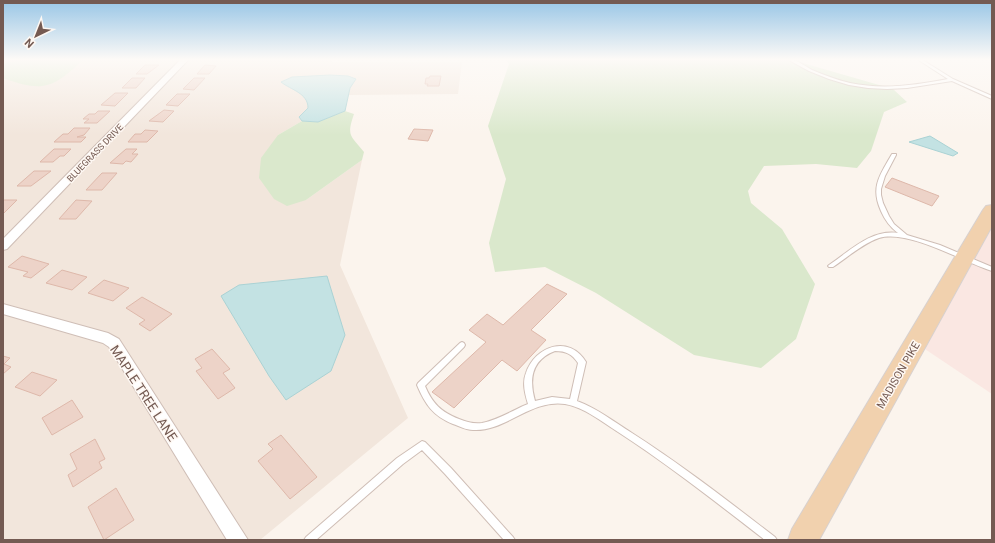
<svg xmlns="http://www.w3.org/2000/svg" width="995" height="543" font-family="Roboto,sans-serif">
  <rect width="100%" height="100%" fill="#fbf4ed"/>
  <!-- residential -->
  <path fill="#f2e6dc" d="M 3,59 L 333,59 L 332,62 L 462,62 L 458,94 L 348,95 L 350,88 L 355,79 L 348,76 L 330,75 L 292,77 L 281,82 L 304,95 L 308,102 L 308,108 L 299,117 L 302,121 L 278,135 L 306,200 L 362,160 L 340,265 L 408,418 L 260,540 L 3,540 Z"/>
  <!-- commercial -->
  <path fill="#fae7e2" d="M 992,210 L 992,394 L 916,343 Z"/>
  <!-- green -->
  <path fill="#dae8cc" d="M 32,59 L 84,59 C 53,88 44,93 3,78 L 3,63 Z
    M 506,59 L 789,59 L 893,89 L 907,102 L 884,112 L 871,151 L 857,168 L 816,164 L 764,166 L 748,191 L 751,203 L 782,229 L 815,284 L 796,339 L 761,368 L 694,355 L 596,293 L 545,267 L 495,272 L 489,243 L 506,179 L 488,126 L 509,64 Z
    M 345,111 L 354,114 C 346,137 351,135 364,152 L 362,160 L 306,200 L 287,206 L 274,199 L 259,178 L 261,158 L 278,135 L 302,121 L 318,122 Z"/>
  <!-- water -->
  <path fill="#c3e2e3" stroke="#aad2d4" d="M 330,75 L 348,76 L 356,79 L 350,88 L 345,111 L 318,122 L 302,121 L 299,117 L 308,108 C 308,93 291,90 281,82 L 292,77 Z
    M 930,136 L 958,153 L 953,156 L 909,142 Z
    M 327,276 L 345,335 L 331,371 L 286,400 L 269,376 L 221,296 L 239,285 Z"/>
  <!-- building -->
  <path fill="#edd3c8" stroke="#deb8aa" d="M 145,65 L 159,65 L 147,74 L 136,74 Z
    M 205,65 L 216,66 L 209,74 L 197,74 Z
    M 430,76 L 441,76 L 439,86 L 427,86 L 428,84 L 425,84 L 426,78 L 429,78 Z
    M 132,78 L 145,78 L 136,88 L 122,88 Z
    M 194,78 L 205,78 L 194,90 L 183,89 Z
    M 115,93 L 128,93 L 115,106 L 101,105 Z
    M 177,94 L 190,94 L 178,106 L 166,105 Z
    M 164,110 L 174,111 L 163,122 L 149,121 Z
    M 98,111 L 110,111 L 97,123 L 84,123 L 89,119 L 83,119 L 89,114 L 95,114 Z
    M 74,128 L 90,128 L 84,135 L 77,137 L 86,137 L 81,142 L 54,142 L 63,134 L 68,134 Z
    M 414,129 L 433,130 L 428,141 L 408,139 Z
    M 145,130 L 158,131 L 147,142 L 128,142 L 135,134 L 141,134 Z
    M 54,149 L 71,149 L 64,156 L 60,156 L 53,162 L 40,162 Z
    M 126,149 L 137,149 L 132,154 L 138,154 L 131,162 L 126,161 L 123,164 L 110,163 Z
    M 34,171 L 51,171 L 31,186 L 17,186 Z
    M 102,173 L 117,173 L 102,190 L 86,190 Z
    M 892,178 L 939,196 L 932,206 L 885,187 Z
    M 3,200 L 17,200 L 3,214 Z
    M 76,200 L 92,201 L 76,219 L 59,219 Z
    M 22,256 L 49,264 L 31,278 L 23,276 L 28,272 L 8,267 Z
    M 62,270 L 87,277 L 72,290 L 46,283 Z
    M 104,280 L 129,288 L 113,301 L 88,293 Z
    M 547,284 L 567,294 L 531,330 L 546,340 L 517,371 L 502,360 L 454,408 L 432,392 L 486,342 L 469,330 L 487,314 L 503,325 Z
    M 142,297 L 172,314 L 150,331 L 139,324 L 145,320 L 126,308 Z
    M 212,349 L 230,369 L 223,373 L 235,388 L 218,399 L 196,371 L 202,368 L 195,359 Z
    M 3,356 L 10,358 L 4,364 L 11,367 L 3,374 Z
    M 32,372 L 57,380 L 40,396 L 15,387 Z
    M 72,400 L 83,417 L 52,435 L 42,418 Z
    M 281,435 L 317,477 L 290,499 L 258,461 L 273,449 L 268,444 Z
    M 95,439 L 105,459 L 99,462 L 102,468 L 73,487 L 68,475 L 77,469 L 70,454 Z
    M 116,488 L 134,520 L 104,540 L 88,507 Z"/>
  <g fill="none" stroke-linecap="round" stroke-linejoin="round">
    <!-- service casing -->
    <g stroke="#cfbeb6" stroke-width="2">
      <path id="service" d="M 787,59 C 795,58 805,66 812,70 C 824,75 837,80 850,83 C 883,90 916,85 948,79 L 917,59 L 921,59 L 953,79 L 992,96 L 992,99 L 952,81 L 907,88 L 887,89 L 868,88 L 849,85 L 829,79 L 809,71 Z
        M 892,154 L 896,154 L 896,155 L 885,176 L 881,189 L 881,195 L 883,203 L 889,216 L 894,224 L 907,235 L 940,245 L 992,267 L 992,271 C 963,262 909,229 879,238 C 862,244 848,257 833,267 L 829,267 L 828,266 L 829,265 C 850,251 871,229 898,233 C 890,227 885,220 881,211 C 870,187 880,175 892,154 Z
        M 462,342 L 464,343 L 465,345 L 464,347 L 425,386 C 432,403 441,412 459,419 C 467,422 473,424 482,423 C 498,420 513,410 528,404 C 525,394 522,383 526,373 C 535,346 569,334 586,362 L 577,401 C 597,408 614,422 632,433 C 682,465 728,501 775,537 L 777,540 L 765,540 C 717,503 669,465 618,432 C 602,422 584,407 565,404 C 530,399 506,432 473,430 C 466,430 459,426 453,424 C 433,416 425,404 417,385 L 418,383 L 460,343 ZM 555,351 C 566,351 572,354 578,363 L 570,399 L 552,397 L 535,401 C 529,380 531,360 555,351 Z
        M 422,441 L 425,442 L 451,468 L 513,537 L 515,540 L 504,540 L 445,474 L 422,450 L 403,464 L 316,540 L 304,540 L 306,537 L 397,458 Z"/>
    </g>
    <!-- minor casing -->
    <g stroke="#cfbeb6" stroke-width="2">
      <path id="minor" d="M 181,59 L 189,59 L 7,249 L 3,250 L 3,239 Z
        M 3,304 L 108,333 L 119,339 L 248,540 L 227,540 L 109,347 L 103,343 L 3,314 Z"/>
    </g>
    <!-- primary casing -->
    <g stroke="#d8d1cf" stroke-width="2">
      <path id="primary" d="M 992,205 L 992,226 L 819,540 L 788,540 L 792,529 L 983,210 L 986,206 Z"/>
    </g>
    <!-- service -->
    <use href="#service" fill="#fff" fill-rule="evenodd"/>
    <!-- minor -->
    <use href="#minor" fill="#fff" fill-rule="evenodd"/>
    <!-- primary -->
    <use href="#primary" fill="#f1d1ae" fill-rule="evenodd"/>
  </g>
  <!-- sky -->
  <linearGradient id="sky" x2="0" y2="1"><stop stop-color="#99c6e6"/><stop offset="0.44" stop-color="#fdfaf7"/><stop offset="1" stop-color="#fdfaf7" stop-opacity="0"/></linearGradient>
  <rect width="995" height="135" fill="url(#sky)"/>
  <g text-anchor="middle" stroke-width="3" stroke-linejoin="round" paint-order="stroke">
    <!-- far-street labels -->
    <g font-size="9" fill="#745a52" stroke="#fef8f3">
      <text transform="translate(95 153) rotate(-46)" y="3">BLUEGRASS DRIVE</text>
    </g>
    <!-- street labels -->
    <g font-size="11" fill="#745a52" stroke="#fef8f3">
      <text transform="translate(898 375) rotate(-60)" y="4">MADISON PIKE</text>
    </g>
    <!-- near-street labels -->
    <g font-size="13" fill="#745a52" stroke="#fef8f3">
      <text transform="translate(144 393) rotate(57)" y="5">MAPLE TREE LANE</text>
    </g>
  </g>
  <!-- border -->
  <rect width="995" height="543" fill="none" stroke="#745a52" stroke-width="8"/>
  <!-- north arrow -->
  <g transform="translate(36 36) rotate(223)" stroke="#fef8f3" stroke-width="3" paint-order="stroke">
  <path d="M0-3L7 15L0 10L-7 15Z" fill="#745a52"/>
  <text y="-6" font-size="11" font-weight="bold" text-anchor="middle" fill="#745a52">N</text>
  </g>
</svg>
